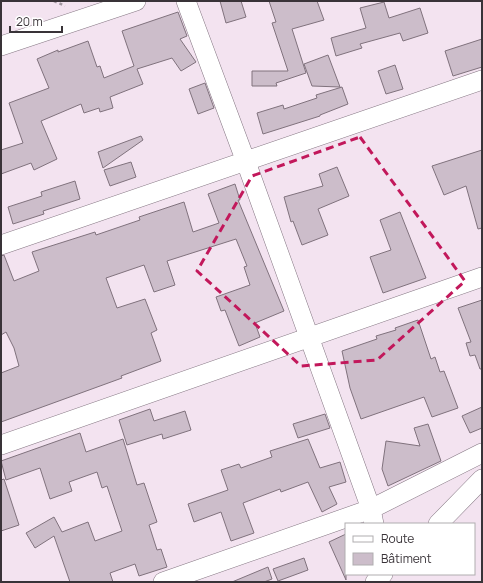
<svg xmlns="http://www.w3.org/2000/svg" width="483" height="583" font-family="Manrope,sans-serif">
  <rect width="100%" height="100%" fill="#f3e3f0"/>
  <!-- building -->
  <path fill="#ccbdca" stroke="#80727d" d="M 220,1 L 241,1 L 246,17 L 226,23 Z
    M 269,1 L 317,1 L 324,20 L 292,29 L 306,73 L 276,83 L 277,86 L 252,86 L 252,71 L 288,71 L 272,23 L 276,22 Z
    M 384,2 L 389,18 L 420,8 L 428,33 L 403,41 L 400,33 L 360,44 L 362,48 L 336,56 L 331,38 L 366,28 L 360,8 Z
    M 178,12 L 187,36 L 180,39 L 196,62 L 181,71 L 172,58 L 137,69 L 143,84 L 110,97 L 113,108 L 100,112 L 99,108 L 84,113 L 81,104 L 41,121 L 57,159 L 34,170 L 31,163 L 1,174 L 1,150 L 23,143 L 9,103 L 49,88 L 37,59 L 58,50 L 58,52 L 88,41 L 97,67 L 100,66 L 104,78 L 134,66 L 122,31 Z
    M 482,39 L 482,67 L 453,76 L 445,51 Z
    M 328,55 L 340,87 L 312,86 L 304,64 Z
    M 395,65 L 403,89 L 386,94 L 378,71 Z
    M 205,83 L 214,108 L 198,114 L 189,89 Z
    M 342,87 L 348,104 L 320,115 L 320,116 L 263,134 L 257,113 L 283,105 L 284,109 L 317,98 L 316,95 Z
    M 141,136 L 143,140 L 103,168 L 98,152 Z
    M 482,150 L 482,228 L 478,229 L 466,186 L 444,195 L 432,166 Z
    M 131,162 L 136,177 L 110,186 L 104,170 Z
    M 337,167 L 349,196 L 318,209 L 328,235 L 302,245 L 293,221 L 291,222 L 284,197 L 323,186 L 319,174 Z
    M 75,181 L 80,199 L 43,211 L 44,214 L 13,224 L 8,207 L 42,196 L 41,192 Z
    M 235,184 L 240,200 L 238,200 L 284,311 L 255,323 L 260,337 L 239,346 L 225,310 L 221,311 L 216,297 L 250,285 L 244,267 L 247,266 L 236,239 L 167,261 L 175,285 L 154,292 L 144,265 L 106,278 L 117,308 L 145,299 L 157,330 L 151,333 L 161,361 L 121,376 L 122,378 L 1,422 L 1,373 L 19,366 L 14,348 L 6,332 L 1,335 L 1,256 L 4,255 L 14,281 L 39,271 L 32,252 L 95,232 L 96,235 L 140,220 L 139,217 L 184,202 L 193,232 L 219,223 L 208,194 Z
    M 400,212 L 426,278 L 383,293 L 370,257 L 391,250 L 380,220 Z
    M 482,300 L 482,369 L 480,369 L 475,355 L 470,356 L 466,343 L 471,342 L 458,308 Z
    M 418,320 L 431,359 L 435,357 L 440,372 L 444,371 L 458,408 L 432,417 L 424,397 L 361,419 L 350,388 L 342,351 L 377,339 L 376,336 L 396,330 L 395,328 Z
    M 482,407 L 482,428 L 470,433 L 462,416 Z
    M 150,409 L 154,421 L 185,411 L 191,430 L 163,439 L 162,434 L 127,445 L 119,420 Z
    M 325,414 L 330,428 L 298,438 L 293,424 Z
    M 428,424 L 441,461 L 388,486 L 382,469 L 386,441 L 420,446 L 414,428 Z
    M 80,433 L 86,452 L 123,439 L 137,485 L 144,483 L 157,522 L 149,525 L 157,550 L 161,549 L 167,567 L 139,576 L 135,564 L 110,573 L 113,582 L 70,582 L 54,536 L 35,548 L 26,533 L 54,517 L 62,532 L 88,522 L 95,541 L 122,531 L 107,486 L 102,488 L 97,472 L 69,482 L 72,491 L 50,499 L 40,468 L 6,480 L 1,461 Z
    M 308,439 L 320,468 L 340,462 L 346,482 L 329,487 L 337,504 L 322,512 L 308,482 L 281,492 L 280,489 L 243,503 L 254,533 L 231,541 L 221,512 L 194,522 L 188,504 L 228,490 L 221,470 L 239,464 L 241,468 L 272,457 L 270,451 Z
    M 4,479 L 19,525 L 1,531 L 1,480 Z
    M 346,534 L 346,580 L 329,542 Z
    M 304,558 L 308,570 L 278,581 L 273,569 Z
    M 268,567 L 272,579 L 264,582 L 232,582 Z"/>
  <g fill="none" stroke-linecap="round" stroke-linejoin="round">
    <!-- minor casing -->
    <g stroke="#857783" stroke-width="20">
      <path id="minor" d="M 186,1 L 246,162 L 371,509 L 374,524
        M 1,46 L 136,1
        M 1,245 L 482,80
        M 1,445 L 482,277
        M 438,524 L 482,479
        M 163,582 L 371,509 L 482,453
        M 375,582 L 383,574"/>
    </g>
    <!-- path -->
    <path stroke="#a1969f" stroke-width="2.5" stroke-dasharray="3 3" stroke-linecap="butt" d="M 54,1 L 65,6"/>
    <!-- minor -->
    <use href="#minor" stroke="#fff" stroke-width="19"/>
  </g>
  <!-- marked area -->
  <path fill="none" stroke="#c2185b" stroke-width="3" stroke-dasharray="8 5" stroke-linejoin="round" d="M 360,137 L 465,281 L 377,360 L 301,366 L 197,271 L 252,176 Z"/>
  <!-- border -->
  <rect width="483" height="583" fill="none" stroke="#393338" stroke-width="4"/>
  <!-- legend -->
  <rect x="345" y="523" width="130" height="52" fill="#ffffff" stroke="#b0adaf"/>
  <rect x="353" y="536" width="20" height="6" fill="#ffffff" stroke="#b0adaf"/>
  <text x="381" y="543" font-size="12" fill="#393338">Route</text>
  <rect x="353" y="553" width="20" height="12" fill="#ccbdca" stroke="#b0adaf"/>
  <text x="381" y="563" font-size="12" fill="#393338">Bâtiment</text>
  <!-- scale -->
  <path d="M10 26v6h52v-6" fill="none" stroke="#393338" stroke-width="2"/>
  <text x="16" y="26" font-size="12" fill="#393338" stroke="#ffffff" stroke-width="3" paint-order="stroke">20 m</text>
</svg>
